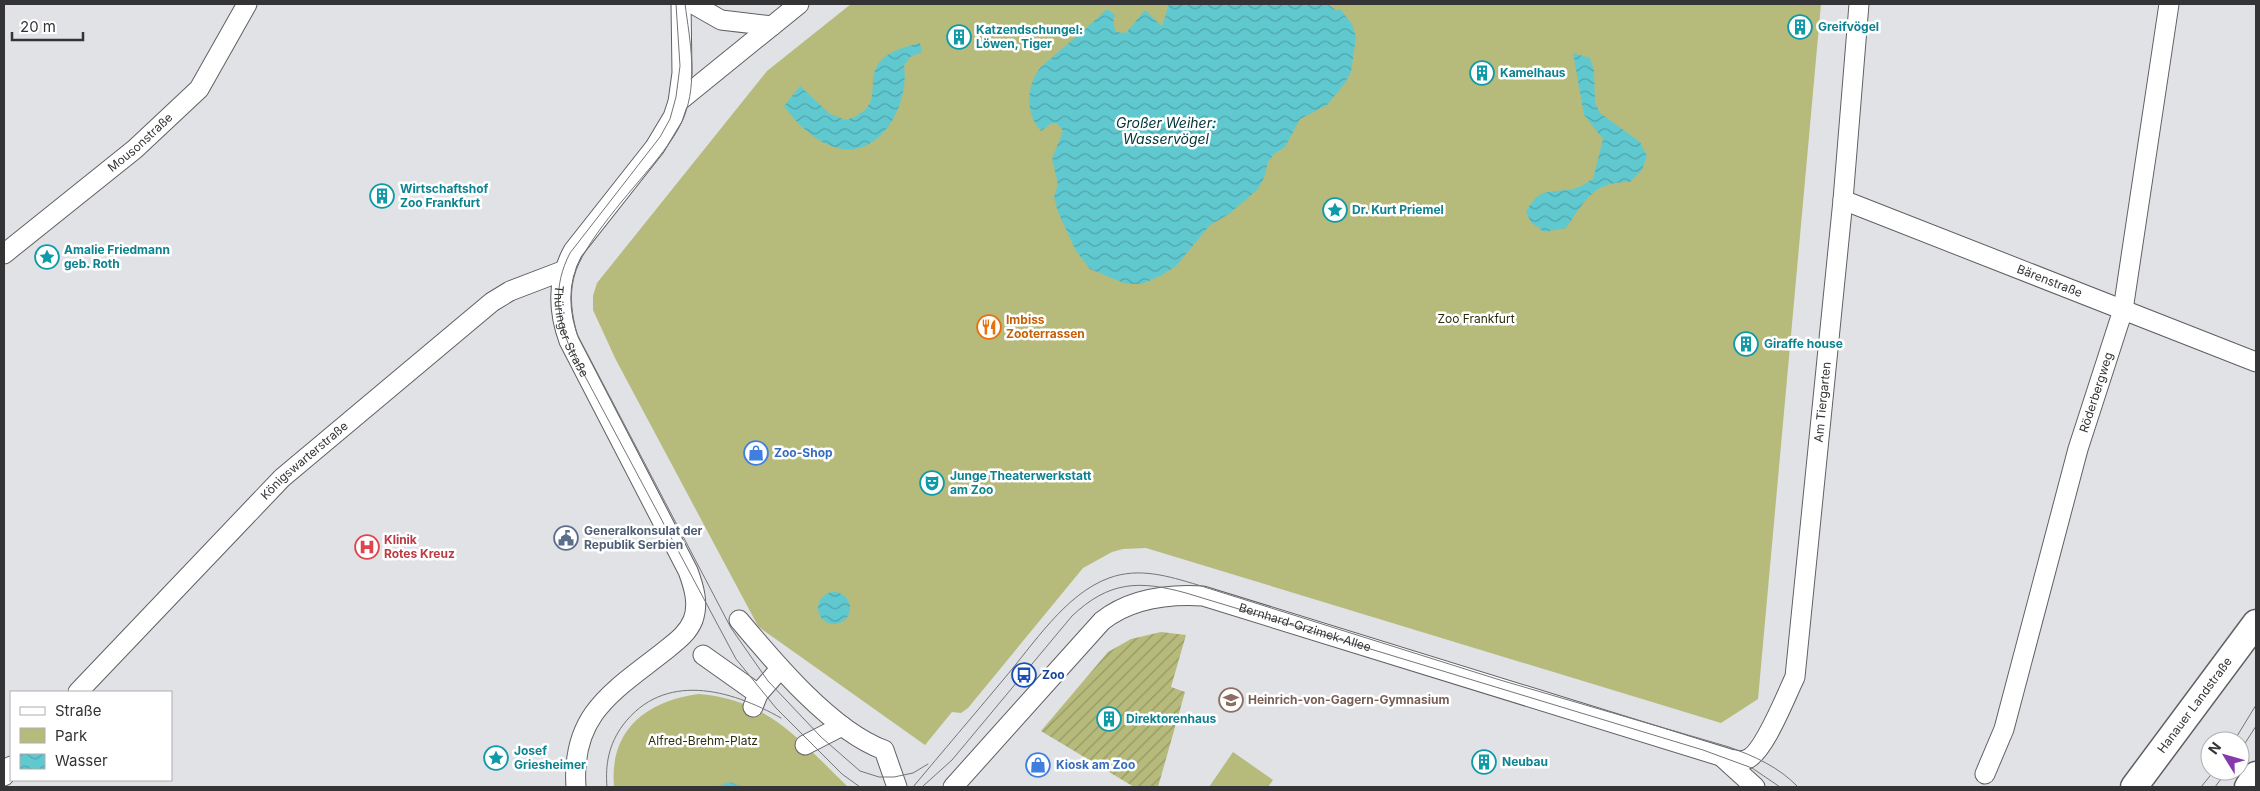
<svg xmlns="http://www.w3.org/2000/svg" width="2260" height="791" font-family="Inter,sans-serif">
  <defs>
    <pattern id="garden-furrows" width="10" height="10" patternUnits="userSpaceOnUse" patternTransform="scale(1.25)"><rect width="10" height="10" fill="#b6ba7b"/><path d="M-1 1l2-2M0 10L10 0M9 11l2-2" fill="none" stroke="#959866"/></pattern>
    <pattern id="water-waves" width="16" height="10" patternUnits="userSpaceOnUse" patternTransform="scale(1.25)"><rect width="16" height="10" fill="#60c9d0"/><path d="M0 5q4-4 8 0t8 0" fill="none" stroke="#50a4aa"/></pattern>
  </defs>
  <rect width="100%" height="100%" fill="#e1e2e6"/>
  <!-- park -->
  <path fill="#b6ba7b" d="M 851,4 L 1821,4 L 1758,699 L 1721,723 L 1146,548 L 1123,549 L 1112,552 L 1083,568 L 968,708 L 961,713 L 952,712 L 925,745 L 763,630 L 758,626 L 616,360 L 593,310 L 593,296 L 597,283 L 767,71 Z
    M 699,694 C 770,700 800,741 848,787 L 614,787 C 609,730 646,701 699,694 Z
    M 1233,752 L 1273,780 L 1268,787 L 1209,787 Z"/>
  <!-- garden -->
  <path fill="url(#garden-furrows)" d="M 1161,632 L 1186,635 L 1171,687 L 1185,692 L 1158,787 L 1134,787 L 1041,731 L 1108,652 L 1131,639 Z"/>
  <!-- water -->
  <path fill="url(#water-waves)" d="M 1169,4 L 1327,4 L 1337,11 L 1340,9 L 1352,24 L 1356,37 L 1351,72 L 1345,83 L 1327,105 L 1300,119 L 1285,147 L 1274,154 L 1268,162 L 1264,178 L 1257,190 L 1229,214 L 1210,225 L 1176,266 L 1162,275 L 1142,284 L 1126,284 L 1090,269 L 1076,251 L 1058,212 L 1054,197 L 1058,184 L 1052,159 L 1063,131 L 1057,123 L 1052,123 L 1041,131 C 1025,114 1026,85 1041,67 C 1048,60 1057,54 1064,47 C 1079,35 1093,22 1107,9 L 1115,15 L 1113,23 L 1116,32 L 1126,33 L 1145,10 L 1162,26 Z
    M 920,43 L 922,52 L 910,57 L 904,66 C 910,106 878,164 831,146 C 811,138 796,122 784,106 L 800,86 L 830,114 L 846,120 C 852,118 859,115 864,111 C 876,99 871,88 874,74 C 879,53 901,48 920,43 Z
    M 1573,53 L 1590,58 L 1594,70 L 1595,103 L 1600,113 L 1640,142 L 1647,156 L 1642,170 L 1630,182 C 1593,181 1585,201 1566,228 L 1544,232 L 1531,222 L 1526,212 C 1542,182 1554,196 1579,187 C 1584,185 1589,181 1593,179 L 1603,139 L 1584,115 Z
    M818 608a16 16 0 1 1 32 0a16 16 0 1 1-32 0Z
    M 729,782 L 745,787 L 716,787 Z"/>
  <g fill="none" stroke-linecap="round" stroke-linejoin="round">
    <!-- street casing -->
    <g stroke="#606064" stroke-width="21">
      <g id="street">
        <path d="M 693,4 L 721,20 L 772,26"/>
        <path d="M 678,102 L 799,4"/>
        <path id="s1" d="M 1843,200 L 2256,362"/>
        <path id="s2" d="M 4,254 L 135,149 L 199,89 L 247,4"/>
        <path d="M 739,620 C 775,663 832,731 884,750 L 897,787"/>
        <path d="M 703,655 L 758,694"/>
        <path id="s3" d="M 78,692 L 282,478 L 492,302 L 510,291 L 565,270"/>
        <path d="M 753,707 L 758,694 L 780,669"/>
        <path d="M 805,745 L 842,726"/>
        <path d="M 1722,757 L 1755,787"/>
        <path id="s4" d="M 1985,774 L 2004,729 L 2078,449 L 2123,310 L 2169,4"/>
        <path d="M 4,776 L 11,766"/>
        <path d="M 576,787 C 571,715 612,692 662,653 C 674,643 687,635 693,620 C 699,604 694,587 688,571 L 569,341 C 558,311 557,280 573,251 L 655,147 L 673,117 L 678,102 L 682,73 L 681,4"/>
        <path id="s5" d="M 953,787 L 1102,621 C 1130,599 1169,594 1203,596 L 1730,759 C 1735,760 1741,762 1745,760 C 1763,756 1787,693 1795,677 L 1843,200 L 1859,4"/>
      </g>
    </g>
    <!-- secondary casing -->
    <g stroke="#606064" stroke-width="29">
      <g id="secondary">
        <path id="s6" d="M 2134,787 L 2256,623"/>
        <path d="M 2248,787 L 2256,775"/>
      </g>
    </g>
    <!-- street -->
    <use href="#street" stroke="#fff" stroke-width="19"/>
    <!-- secondary -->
    <use href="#secondary" stroke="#fff" stroke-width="26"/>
    <!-- tram -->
    <g stroke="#747577" stroke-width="1">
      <path id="s7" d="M 676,4 L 680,66 L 676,97 L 670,119 L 660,137 L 570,253 C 553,286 556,316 571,350 L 736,659 L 776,708 L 842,774 L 860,787"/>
      <path d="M 685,4 C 690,41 698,81 684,117 C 677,134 666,148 655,162 C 632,190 582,244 574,277 C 569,296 572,315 577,334 L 731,628 L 768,681 L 821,737 L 860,771 L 879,777 L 894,777 L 913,773 L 928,764"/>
      <path d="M 2234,741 L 2256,705"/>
      <path d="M 2240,751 L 2256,726"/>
      <path d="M 607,787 C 605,764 609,744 623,725 C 664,671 730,689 781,718"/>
      <path d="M 913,787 C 943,751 973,716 1003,680 C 1033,645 1065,594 1109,578 C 1139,567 1168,576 1198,585 L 1500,680 L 1729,747 C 1754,756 1779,767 1798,787"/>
      <path d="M 922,787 L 952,760 L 1072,616 C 1109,581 1139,580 1186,593 L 1703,750 L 1752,768 L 1780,787"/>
      <path d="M 2201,787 L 2214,771"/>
      <path d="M 2215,787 L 2227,771"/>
    </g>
  </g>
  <!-- icons -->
  <defs>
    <g id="building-ring" transform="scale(1.25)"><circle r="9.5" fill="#fff" stroke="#0f9aa8" stroke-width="1.5"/><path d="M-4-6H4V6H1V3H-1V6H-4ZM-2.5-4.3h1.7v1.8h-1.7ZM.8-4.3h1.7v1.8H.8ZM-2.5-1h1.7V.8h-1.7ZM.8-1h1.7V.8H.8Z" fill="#0f9aa8"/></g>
    <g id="sight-ring" transform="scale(1.25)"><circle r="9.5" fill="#fff" stroke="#0f9aa8" stroke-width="1.5"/><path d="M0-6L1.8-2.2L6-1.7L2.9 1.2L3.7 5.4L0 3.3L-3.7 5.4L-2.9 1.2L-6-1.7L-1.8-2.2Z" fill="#0f9aa8"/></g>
    <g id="restaurant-ring" transform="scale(1.25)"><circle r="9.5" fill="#fff" stroke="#e8710a" stroke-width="1.5"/><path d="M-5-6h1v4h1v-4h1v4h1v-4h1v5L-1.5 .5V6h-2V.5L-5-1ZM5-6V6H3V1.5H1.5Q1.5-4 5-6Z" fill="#e8710a"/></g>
    <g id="shop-ring" transform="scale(1.25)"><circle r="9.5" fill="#fff" stroke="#3f7fe0" stroke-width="1.5"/><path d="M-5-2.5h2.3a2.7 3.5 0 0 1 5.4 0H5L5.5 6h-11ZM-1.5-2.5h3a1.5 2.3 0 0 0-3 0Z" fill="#3f7fe0"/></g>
    <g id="theatre-ring" transform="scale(1.25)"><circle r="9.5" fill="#fff" stroke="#0f9aa8" stroke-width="1.5"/><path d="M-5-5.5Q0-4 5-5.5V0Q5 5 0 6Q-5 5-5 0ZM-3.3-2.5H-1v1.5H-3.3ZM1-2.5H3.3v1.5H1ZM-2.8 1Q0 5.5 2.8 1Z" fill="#0f9aa8"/></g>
    <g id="civic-ring" transform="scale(1.25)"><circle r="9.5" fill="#fff" stroke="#5c6f8a" stroke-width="1.5"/><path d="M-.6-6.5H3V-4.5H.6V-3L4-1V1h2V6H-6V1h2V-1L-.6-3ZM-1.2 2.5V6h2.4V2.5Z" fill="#5c6f8a"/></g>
    <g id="hospital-ring" transform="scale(1.25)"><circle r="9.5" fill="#fff" stroke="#e0444e" stroke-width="1.5"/><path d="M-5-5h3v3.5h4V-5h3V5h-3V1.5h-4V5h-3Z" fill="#e0444e"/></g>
    <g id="bus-ring" transform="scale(1.25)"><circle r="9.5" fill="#fff" stroke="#1a4fb4" stroke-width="1.5"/><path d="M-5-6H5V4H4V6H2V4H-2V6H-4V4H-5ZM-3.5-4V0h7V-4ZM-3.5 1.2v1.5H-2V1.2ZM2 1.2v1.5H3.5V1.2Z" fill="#1a4fb4"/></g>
    <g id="school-ring" transform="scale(1.25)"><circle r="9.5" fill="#fff" stroke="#8d6e63" stroke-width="1.5"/><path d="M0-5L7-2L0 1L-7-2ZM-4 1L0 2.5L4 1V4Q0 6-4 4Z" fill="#8d6e63"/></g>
  </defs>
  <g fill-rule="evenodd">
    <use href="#building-ring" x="1800" y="27"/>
    <use href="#building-ring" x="959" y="37"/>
    <use href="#building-ring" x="1482" y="73"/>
    <use href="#building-ring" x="382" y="196"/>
    <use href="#sight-ring" x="1335" y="210"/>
    <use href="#sight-ring" x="47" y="257"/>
    <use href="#restaurant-ring" x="989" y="327"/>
    <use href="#building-ring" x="1746" y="344"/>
    <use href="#shop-ring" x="756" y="453"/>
    <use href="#theatre-ring" x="932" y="483"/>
    <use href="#civic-ring" x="566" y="538"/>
    <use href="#hospital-ring" x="367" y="547"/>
    <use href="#bus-ring" x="1024" y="675"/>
    <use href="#school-ring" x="1231" y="700"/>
    <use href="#building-ring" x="1109" y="719"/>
    <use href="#sight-ring" x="496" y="758"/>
    <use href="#building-ring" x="1484" y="762"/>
    <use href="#shop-ring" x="1038" y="765"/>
  </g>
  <g text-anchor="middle" stroke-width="5" stroke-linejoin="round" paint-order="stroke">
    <!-- culture labels -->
    <g font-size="12" font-weight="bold" fill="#0d838f" stroke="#fff" text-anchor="start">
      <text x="1818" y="31">Greifvögel</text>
      <text x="976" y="34">Katzendschungel:<tspan x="976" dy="14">Löwen, Tiger</tspan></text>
      <text x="1500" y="77">Kamelhaus</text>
      <text x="400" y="193">Wirtschaftshof<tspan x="400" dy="14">Zoo Frankfurt</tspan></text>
      <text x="1352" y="214">Dr. Kurt Priemel</text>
      <text x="64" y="254">Amalie Friedmann<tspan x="64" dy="14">geb. Roth</tspan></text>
      <text x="1764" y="348">Giraffe house</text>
      <text x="950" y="480">Junge Theaterwerkstatt<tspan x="950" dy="14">am Zoo</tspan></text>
      <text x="1126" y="723">Direktorenhaus</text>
      <text x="514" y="755">Josef<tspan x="514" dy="14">Griesheimer</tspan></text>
      <text x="1502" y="766">Neubau</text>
    </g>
    <!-- street labels -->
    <g font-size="12" fill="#343436" stroke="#fff">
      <text dy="4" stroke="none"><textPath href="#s2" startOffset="176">Mousonstraße</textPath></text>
      <text dy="4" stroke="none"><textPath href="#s1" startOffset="222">Bärenstraße</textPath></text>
      <text dy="4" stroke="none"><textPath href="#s7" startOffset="366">Thüringer Straße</textPath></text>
      <text dy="4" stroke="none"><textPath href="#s4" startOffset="398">Röderbergweg</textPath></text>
      <text dy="4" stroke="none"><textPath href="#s5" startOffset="1271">Am Tiergarten</textPath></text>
      <text dy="4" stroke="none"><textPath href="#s3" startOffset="324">Königswarterstraße</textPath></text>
      <text dy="4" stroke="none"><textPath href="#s5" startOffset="436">Bernhard-Grzimek-Allee</textPath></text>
      <text dy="4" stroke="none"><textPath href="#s6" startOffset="102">Hanauer Landstraße</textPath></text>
    </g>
    <!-- park labels -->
    <g font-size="12" fill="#2d2e0d" stroke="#fff">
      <text x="1476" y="323">Zoo Frankfurt</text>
      <text x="703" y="745">Alfred-Brehm-Platz</text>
    </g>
    <!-- food labels -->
    <g font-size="12" font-weight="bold" fill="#c56008" stroke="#fff" text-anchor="start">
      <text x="1006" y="324">Imbiss<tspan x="1006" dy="14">Zooterrassen</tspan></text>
    </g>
    <!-- shop labels -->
    <g font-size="12" font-weight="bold" fill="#366cbe" stroke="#fff" text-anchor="start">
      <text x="774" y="457">Zoo-Shop</text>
      <text x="1056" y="769">Kiosk am Zoo</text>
    </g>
    <!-- service labels -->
    <g font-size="12" font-weight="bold" fill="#4e5e75" stroke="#fff" text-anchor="start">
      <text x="584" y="535">Generalkonsulat der<tspan x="584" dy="14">Republik Serbien</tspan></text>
    </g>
    <!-- health labels -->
    <g font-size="12" font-weight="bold" fill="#be3a42" stroke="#fff" text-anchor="start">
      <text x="384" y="544">Klinik<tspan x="384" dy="14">Rotes Kreuz</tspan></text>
    </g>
    <!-- transit labels -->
    <g font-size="12" font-weight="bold" fill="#164399" stroke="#fff" text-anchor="start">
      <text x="1042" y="679">Zoo</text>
    </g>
    <!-- education labels -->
    <g font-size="12" font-weight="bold" fill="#785e54" stroke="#fff" text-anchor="start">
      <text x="1248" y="704">Heinrich-von-Gagern-Gymnasium</text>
    </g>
    <!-- water labels -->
    <g font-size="14" font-style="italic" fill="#003437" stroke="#fff">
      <text x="1166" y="128">Großer Weiher:<tspan x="1166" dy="16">Wasservögel</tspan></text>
    </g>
  </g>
  <!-- border -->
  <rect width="2260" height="791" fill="none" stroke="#343436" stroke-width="10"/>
  <!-- legend -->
  <rect x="10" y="691" width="162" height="90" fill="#ffffff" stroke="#aeaeaf"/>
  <rect x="20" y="707" width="25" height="8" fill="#ffffff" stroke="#aeaeaf"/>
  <text x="55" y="716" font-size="15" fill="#343436">Straße</text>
  <rect x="20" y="728" width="25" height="15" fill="#b6ba7b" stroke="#aeaeaf"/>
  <text x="55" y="741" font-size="15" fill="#343436">Park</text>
  <rect x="20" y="754" width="25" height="15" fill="url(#water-waves)" stroke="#aeaeaf"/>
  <text x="55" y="766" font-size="15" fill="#343436">Wasser</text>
  <!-- north arrow -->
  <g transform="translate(2225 756) rotate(307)"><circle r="24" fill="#ffffff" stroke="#aeaeaf"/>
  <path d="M0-4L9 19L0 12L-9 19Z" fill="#873aab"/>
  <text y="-8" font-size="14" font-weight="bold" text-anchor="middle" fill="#343436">N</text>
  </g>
  <!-- scale -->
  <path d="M12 32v8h71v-8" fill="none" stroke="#343436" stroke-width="2.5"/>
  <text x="20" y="32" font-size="15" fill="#343436" stroke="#ffffff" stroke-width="4" paint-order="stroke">20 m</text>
</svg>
